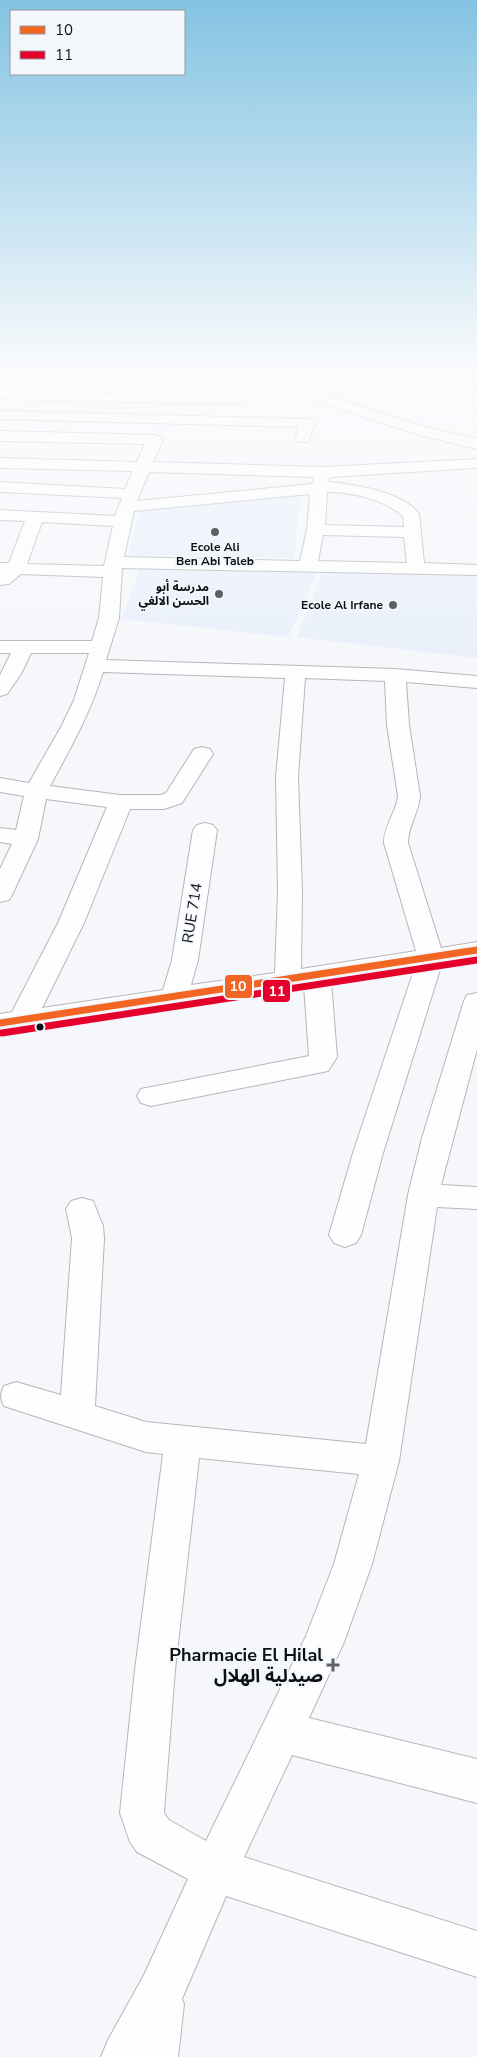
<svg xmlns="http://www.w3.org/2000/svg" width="477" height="2057" font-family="'Nunito Sans','Noto Sans Arabic',sans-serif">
  <rect width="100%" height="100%" fill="#f5f7fa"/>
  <!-- built -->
  <path fill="#e9f0fb" d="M 301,490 L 294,558 L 128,555 L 139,509 Z
    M 142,563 L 319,569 L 288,637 L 121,619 Z
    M 324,569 L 477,573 L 477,658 L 297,637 Z"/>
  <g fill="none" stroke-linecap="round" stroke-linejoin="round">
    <!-- minor casing -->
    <g stroke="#b4b7ba" stroke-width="2">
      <path id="minor" d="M 174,374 L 191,379 L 219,396 L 237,395 L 267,386 L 238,377 L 236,374 L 258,374 L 429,428 L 477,439 L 477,449 L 420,435 L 282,391 L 238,403 L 220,404 L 0,399 L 0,391 L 199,395 L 181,385 L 171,382 L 74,379 L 67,375 Z
        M 333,374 L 356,374 L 388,384 L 386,381 L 388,378 L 393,377 L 477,381 L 477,389 L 394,385 L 398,389 L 396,392 L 391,393 L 335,377 Z
        M 0,411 L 308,419 L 313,420 L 315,423 L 308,442 L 298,442 L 295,439 L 299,427 L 0,419 Z
        M 0,431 L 155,435 L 160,437 L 163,440 L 153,462 L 323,467 L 477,459 L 477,467 L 475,468 L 330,477 L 328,482 C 353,484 404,492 419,514 L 424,563 L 477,565 L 477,575 L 122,568 L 119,618 L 106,660 L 395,669 L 477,676 L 477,688 L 406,682 L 409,725 L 420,796 C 419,813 408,825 408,843 L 441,948 L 477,942 L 477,958 L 442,963 L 383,1153 L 361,1235 L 356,1243 L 345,1247 L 334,1243 L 329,1235 L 353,1153 L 415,967 L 331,981 L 337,1057 L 328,1071 L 151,1106 L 141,1103 L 137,1096 L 141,1089 L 309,1056 L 304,985 L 0,1032 L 0,1014 L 12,1012 L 58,923 L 107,807 L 46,799 L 38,839 L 12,895 L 9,900 L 0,902 L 0,869 L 12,844 L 0,842 L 0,828 L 16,830 L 24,796 L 0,792 L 0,778 L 29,783 L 61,727 L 74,700 L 89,653 L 31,653 L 21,674 L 7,694 L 0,696 L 0,675 L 11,653 L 0,653 L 0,641 L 92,641 L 99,618 L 103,577 L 21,574 L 9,584 L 0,585 L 0,563 L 9,563 L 25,521 L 0,520 L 0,510 L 115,516 L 122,498 L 0,492 L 0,482 L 125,489 L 133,471 L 0,468 L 0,458 L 137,462 L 145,444 L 0,441 ZM 149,472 L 314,477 L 312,484 L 137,501 ZM 327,492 C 353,492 382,499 403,516 L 404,527 L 325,525 ZM 310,494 L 307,530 L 300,561 L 124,557 L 134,511 ZM 42,522 L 113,526 L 104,566 L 27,564 ZM 323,535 L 404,537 L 407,563 L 318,561 ZM 103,672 L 285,678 L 276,777 L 278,891 L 275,973 L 191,985 L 198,960 L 217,830 L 213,825 L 205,823 L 197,825 L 193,830 L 172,960 L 163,990 L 42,1008 L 84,923 L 130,809 L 164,809 L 182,803 L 213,754 L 210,749 L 202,747 L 194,749 L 166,793 L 161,795 L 120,795 L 50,786 C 70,749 90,714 103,672 ZM 305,678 L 385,681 L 387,725 L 398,796 C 396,813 384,825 384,843 L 416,951 L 301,969 L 302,891 L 298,777 Z
        M 477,993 L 477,1049 L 441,1185 L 477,1187 L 477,1209 L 437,1207 L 399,1461 L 372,1564 L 344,1642 L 309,1718 L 477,1759 L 477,1803 L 292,1755 L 244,1857 L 477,1931 L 477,1977 L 226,1896 L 182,1999 L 184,2004 L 178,2057 L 101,2057 L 108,2040 L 144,1975 L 188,1879 L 137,1852 L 130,1842 L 120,1813 L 135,1670 L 163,1454 L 146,1452 L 4,1406 C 0,1398 0,1394 4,1386 L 16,1382 L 61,1395 L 72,1238 L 66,1209 L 71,1201 L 82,1198 L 93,1201 L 103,1226 L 104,1238 L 95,1406 L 146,1422 L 366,1444 L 408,1195 L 422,1138 L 464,1001 L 467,995 ZM 199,1458 L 359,1474 L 334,1564 L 306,1636 L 206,1841 L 169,1820 L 164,1813 L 175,1670 Z"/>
    </g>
    <!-- minor -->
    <use href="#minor" fill="#fefefe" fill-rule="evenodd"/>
    <!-- bus-1 casing -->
    <g stroke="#f3f7fc" stroke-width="11">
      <path id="bus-1" d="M 0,1023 L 477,950"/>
    </g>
    <!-- bus-2 casing -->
    <g stroke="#f3f7fc" stroke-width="11">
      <path id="bus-2" d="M 2,1033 L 477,960"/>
    </g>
    <!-- bus-1 -->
    <use href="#bus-1" stroke="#f26522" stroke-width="7"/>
    <!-- bus-2 -->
    <use href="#bus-2" stroke="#e4002b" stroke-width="7"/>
  </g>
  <!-- sky -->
  <linearGradient id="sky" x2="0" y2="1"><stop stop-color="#83c3e2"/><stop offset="0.56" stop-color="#fafbfd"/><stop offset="1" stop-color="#fafbfd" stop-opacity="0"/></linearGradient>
  <rect width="477" height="662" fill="url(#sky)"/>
  <!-- markers -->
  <g fill="#5e6064" stroke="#f3f7fc" stroke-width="2">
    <circle cx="215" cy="532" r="5"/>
    <circle cx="219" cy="594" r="5"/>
    <circle cx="393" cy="605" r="5"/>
    <path d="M330.5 1657.5h5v5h5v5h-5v5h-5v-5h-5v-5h5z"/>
  </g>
  <circle fill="#0c0f14" stroke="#f3f7fc" stroke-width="2" cx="40" cy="1027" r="4.5"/>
  <g text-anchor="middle" stroke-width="4" stroke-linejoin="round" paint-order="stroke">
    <!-- far-poi labels -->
    <g font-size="12" font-weight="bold" fill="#0c0f14" stroke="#f3f7fc" text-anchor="end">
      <text x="215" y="551" text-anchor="middle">Ecole Ali<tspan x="215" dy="14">Ben Abi Taleb</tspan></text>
      <text x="209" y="591">مدرسة أبو<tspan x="209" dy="14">الحسن الالغي</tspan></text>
      <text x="383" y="609">Ecole Al Irfane</text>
    </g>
    <!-- street labels -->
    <g font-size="15" fill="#0c0f14" stroke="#f3f7fc">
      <text transform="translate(192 913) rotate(-81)" y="5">RUE 714</text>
    </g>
    <!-- near-poi labels -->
    <g font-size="18" font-weight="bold" fill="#0c0f14" stroke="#f3f7fc" text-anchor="end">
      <text x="323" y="1661">Pharmacie El Hilal<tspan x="323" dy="21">صيدلية الهلال</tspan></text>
    </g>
  </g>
  <g stroke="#f3f7fc" stroke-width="2">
    <rect x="224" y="974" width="29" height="25" rx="5" fill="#f26522"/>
    <rect x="262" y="979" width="29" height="24" rx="5" fill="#e4002b"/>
  </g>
  <g font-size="14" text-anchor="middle" font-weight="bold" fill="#fff">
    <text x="238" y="991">10</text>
    <text x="277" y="996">11</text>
  </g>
  <!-- legend -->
  <rect x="10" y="10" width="175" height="65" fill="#f3f7fc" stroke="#979a9f"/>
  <rect x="20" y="26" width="25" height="8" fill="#f26522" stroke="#979a9f"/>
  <text x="55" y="35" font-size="15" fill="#0c0f14">10</text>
  <rect x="20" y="51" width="25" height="8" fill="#e4002b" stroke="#979a9f"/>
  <text x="55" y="60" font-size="15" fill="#0c0f14">11</text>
</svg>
